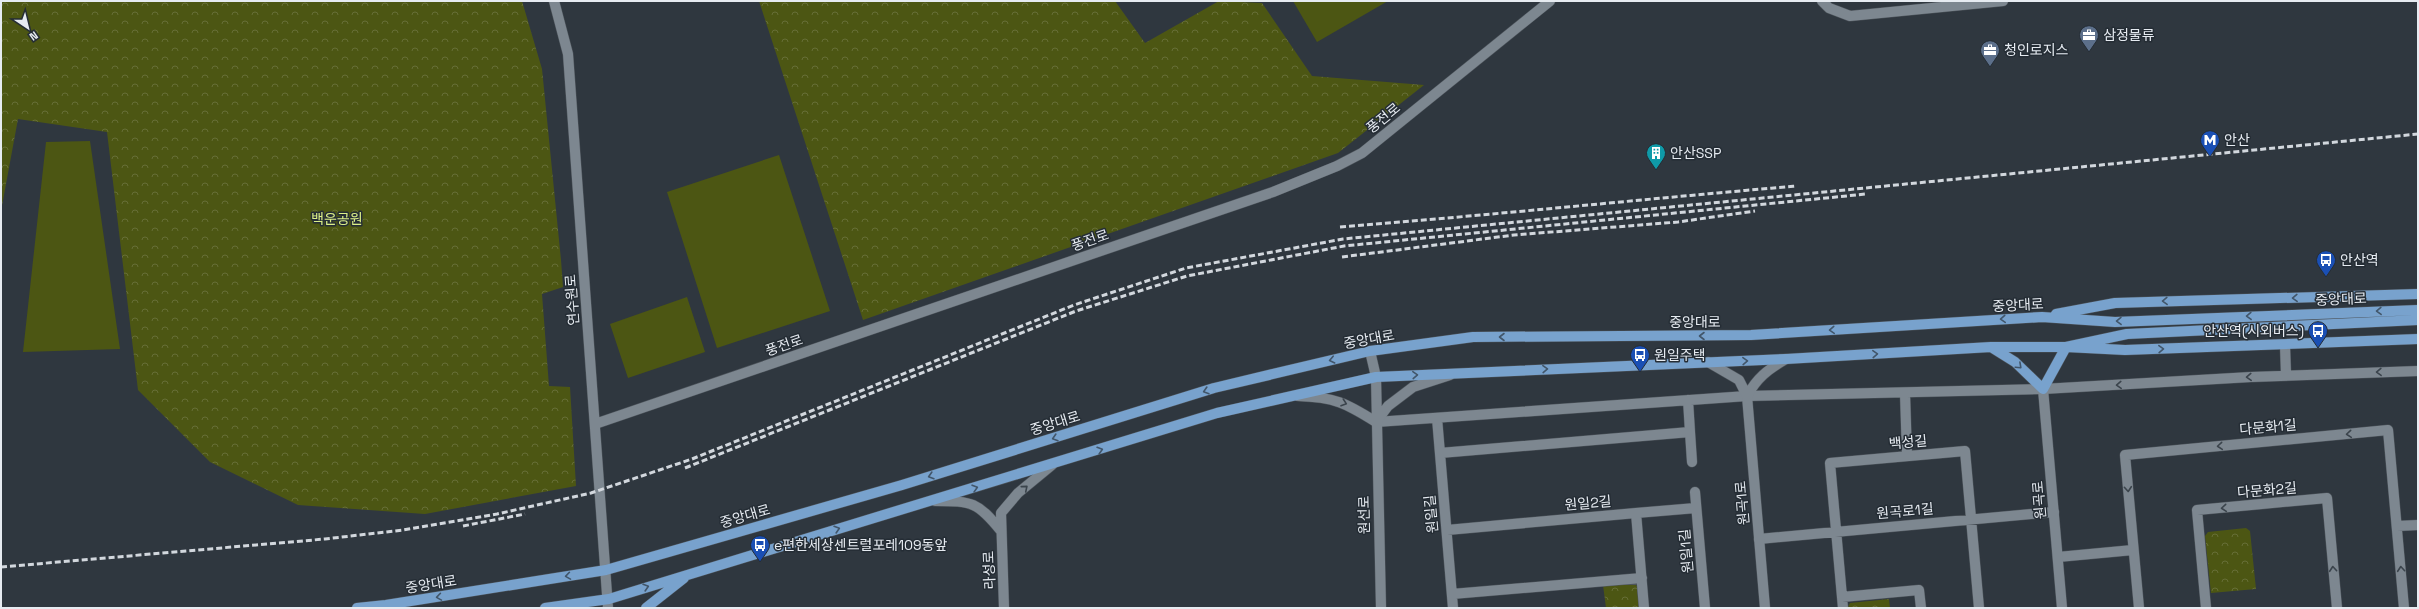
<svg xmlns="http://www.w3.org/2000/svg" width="2419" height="609" font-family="'Space Grotesk','Noto Sans KR',sans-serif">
  <defs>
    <pattern id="forest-crowns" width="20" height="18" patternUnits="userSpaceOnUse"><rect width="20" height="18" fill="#4c5613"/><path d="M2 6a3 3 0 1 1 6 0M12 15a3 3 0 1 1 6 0" fill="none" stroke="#666e36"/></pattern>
  </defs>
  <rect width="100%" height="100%" fill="#2f373f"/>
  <!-- green -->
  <path fill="#4c5613" d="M 1293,1 L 1388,1 L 1317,42 Z
    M 90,141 L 120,349 L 23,352 L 46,142 Z
    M 779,155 L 830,311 L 717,348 L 667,192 Z
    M 687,297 L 705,352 L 628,378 L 610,324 Z"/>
  <!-- forest -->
  <path fill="url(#forest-crowns)" d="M 1,1 L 522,1 L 542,69 L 561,260 L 563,287 L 542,294 L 549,386 L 570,387 L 576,486 L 425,514 L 298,505 L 210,462 L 138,390 L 107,132 L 18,119 L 1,211 Z
    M 759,1 L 1115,1 L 1145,43 L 1219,1 L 1262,3 L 1312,76 L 1424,85 L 1338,153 L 863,320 Z
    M 2246,528 L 2250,531 L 2256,589 L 2211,593 L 2205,536 L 2208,532 Z
    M 1632,582 L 1637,586 L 1639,608 L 1606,608 L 1603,585 Z
    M 1889,599 L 1890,608 L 1847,608 L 1850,603 Z"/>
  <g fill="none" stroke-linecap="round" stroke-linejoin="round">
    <!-- street casing -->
    <g stroke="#4d545b" stroke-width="11">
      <path id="street" d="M 2285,345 L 2286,375
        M 1905,393 L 1907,456
        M 1688,400 L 1690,432
        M 1437,418 L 1453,608
        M 1376,422 L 1747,396 L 2043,389 L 2251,377 L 2418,371
        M 1440,453 L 1690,432 L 1692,462
        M 1695,492 L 1705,608
        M 1636,513 L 1696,508
        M 2397,526 L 2418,525
        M 1447,530 L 1636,513 L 1644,608
        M 1759,539 L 2054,512
        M 2058,557 L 2133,550
        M 1452,594 L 1642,578
        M 1842,597 L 1919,590 L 1921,608
        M 1843,608 L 1830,463 L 1965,451 L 1979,608
        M 2139,608 L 2125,455 L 2388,430 L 2404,608
        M 2206,608 L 2197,510 L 2327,498 L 2337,608"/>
    </g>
    <!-- secondary casing -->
    <g stroke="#4d545b" stroke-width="11">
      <path id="secondary" d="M 554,1 L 568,54 L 608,608
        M 1822,1 L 1829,8 L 1850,16 L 2003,1
        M 1370,351 L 1376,377 L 1381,608
        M 1708,362 L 1739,380 L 1747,396 L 1765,608
        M 2043,389 L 2062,608
        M 1298,396 C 1334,397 1346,403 1376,422
        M 1747,396 C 1757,378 1767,370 1786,359
        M 1376,422 L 1388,406 L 1413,387 L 1450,375
        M 595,424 L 1273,192 L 1337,166 L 1362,153 L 1550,1
        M 935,501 C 972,501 978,502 1001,531
        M 1004,608 L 1001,513 L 1018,493 L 1052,465"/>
    </g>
    <!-- primary casing -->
    <g stroke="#4d545b" stroke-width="11">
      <path id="primary" d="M 2056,314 L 2115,303 L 2418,294
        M 1991,347 L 2015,362 L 2043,389 L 2066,347 L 2127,334 L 2418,320
        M 357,608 L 386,605 L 606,570 L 902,485 L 1214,388 L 1370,351 L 1473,337 L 1751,335 L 2042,317 L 2115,322 L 2418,310
        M 545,608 L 609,599 L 1217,413 L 1376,377 L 1786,359 L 1991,347 L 2066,347 L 2125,350 L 2418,339
        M 646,608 L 684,578"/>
    </g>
    <!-- street -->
    <use href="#street" stroke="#7d8790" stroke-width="10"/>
    <!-- secondary -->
    <use href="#secondary" stroke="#7d8790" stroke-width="10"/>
    <!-- primary -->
    <use href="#primary" stroke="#78a2cd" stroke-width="10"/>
    <!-- rail -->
    <path stroke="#d2d7dd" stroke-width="3" stroke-dasharray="6 3" stroke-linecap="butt" d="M 1340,227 C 1493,215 1644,199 1796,186
      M 1342,257 L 1514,235 L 1678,222 L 1755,211
      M 685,468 L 1076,311 L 1187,276 L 1344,246 L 1866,194
      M 463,526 L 525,514
      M 1,567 L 325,539 L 403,530 L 497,514 L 591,493 L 692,459 L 1074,305 L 1186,268 L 1343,239 L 2418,134"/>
  </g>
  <!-- one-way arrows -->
  <defs><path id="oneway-chevron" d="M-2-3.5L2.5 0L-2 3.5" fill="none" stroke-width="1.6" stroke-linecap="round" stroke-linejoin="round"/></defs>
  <g stroke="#42566a">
    <use href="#oneway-chevron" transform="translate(2295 298) rotate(178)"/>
    <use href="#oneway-chevron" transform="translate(2165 301) rotate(178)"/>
    <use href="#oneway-chevron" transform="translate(2379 311) rotate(178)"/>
    <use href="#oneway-chevron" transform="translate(2249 316) rotate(178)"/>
    <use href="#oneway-chevron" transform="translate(2003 319) rotate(176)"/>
    <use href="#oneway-chevron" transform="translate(2119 321) rotate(179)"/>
    <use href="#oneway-chevron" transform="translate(1832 330) rotate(176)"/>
    <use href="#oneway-chevron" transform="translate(1702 336) rotate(180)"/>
    <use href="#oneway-chevron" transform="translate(1502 337) rotate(180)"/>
    <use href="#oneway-chevron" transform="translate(2161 349) rotate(-2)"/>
    <use href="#oneway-chevron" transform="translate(1875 354) rotate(-3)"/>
    <use href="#oneway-chevron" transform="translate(1332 360) rotate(167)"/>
    <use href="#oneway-chevron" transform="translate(1745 361) rotate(-2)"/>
    <use href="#oneway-chevron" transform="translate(2019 366) rotate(43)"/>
    <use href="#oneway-chevron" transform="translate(1545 369) rotate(-2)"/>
    <use href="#oneway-chevron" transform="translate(1415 375) rotate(-3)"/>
    <use href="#oneway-chevron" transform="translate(1206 391) rotate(163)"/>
    <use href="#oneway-chevron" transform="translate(1055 438) rotate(163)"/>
    <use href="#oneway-chevron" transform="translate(1100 450) rotate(-17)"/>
    <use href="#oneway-chevron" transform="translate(931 476) rotate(163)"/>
    <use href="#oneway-chevron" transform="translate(975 488) rotate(-16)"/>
    <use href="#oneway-chevron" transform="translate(837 529) rotate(-17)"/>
    <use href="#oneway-chevron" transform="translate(568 576) rotate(171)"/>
    <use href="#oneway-chevron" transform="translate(646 587) rotate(-17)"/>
    <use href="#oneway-chevron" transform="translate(439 597) rotate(171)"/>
  </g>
  <g stroke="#3b444c">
    <use href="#oneway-chevron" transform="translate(2379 372) rotate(178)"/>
    <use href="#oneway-chevron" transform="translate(2249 377) rotate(177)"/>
    <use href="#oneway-chevron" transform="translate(2119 385) rotate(177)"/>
    <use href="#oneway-chevron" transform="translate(1344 403) rotate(19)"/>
    <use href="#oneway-chevron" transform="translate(2349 434) rotate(175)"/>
    <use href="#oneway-chevron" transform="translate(2220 446) rotate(175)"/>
    <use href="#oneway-chevron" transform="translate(1025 488) rotate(-40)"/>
    <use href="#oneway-chevron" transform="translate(2128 489) rotate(85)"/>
    <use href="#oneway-chevron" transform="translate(2224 508) rotate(175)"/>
    <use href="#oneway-chevron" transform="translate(2333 569) rotate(-95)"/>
    <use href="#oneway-chevron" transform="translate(2401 569) rotate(-95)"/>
  </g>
  <!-- icons -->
  <defs>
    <g id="office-pin" transform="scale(1)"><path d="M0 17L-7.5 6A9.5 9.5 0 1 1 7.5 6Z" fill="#5c6f8a" stroke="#252d35"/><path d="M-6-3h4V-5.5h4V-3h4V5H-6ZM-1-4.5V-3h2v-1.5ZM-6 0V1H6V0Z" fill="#fff"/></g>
    <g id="metro-pin" transform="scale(1)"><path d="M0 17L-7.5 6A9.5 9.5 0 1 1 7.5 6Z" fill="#1a4fb4" stroke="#252d35"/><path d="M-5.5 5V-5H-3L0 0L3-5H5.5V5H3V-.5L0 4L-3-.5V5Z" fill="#fff"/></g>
    <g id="building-pin" transform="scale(1)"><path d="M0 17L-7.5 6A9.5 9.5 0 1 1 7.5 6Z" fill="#0f9aa8" stroke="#252d35"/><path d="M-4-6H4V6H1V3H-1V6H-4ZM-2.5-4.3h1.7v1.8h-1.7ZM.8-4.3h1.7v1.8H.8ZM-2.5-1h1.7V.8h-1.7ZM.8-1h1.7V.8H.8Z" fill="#fff"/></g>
    <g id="bus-pin" transform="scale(1)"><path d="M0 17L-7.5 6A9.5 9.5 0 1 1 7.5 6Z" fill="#1a4fb4" stroke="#252d35"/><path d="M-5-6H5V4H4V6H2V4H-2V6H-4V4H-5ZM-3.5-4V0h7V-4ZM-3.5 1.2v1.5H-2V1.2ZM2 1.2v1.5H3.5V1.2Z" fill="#fff"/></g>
  </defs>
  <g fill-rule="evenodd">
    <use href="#office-pin" x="2089" y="35"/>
    <use href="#office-pin" x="1990" y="50"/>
    <use href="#metro-pin" x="2210" y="140"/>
    <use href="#building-pin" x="1656" y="153"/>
    <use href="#bus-pin" x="2326" y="260"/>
    <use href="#bus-pin" x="2318" y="331"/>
    <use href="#bus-pin" x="1640" y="355"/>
    <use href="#bus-pin" x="760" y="545"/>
  </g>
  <g text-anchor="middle" stroke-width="3" stroke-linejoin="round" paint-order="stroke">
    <!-- poi labels -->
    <g font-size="14" fill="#e6ebf1" stroke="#252d35" text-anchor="start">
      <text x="2103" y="40">삼정물류</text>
      <text x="2004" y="55">청인로지스</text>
      <text x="2224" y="145">안산</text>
      <text x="1670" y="158">안산SSP</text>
      <text x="2340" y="265">안산역</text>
      <text x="2304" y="336" text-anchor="end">안산역(시외버스)</text>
      <text x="1654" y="360">원일주택</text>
      <text x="774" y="550">e편한세상센트럴포레109동앞</text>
    </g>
    <!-- street labels -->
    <g font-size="14" fill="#e6ebf1" stroke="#252d35">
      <text transform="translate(1383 118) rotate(-39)" y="5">풍전로</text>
      <text transform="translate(1090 240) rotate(-19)" y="5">풍전로</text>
      <text transform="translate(2341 299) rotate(-2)" y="5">중앙대로</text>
      <text transform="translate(572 300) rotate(-94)" y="5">연수원로</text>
      <text transform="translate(2018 305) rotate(-3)" y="5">중앙대로</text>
      <text x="1695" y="327">중앙대로</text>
      <text transform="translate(1369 339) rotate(-10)" y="5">중앙대로</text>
      <text transform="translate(784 345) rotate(-19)" y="5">풍전로</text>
      <text transform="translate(1055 423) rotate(-17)" y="5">중앙대로</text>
      <text transform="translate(2268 427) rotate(-5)" y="5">다문화1길</text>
      <text transform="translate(1908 442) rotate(-5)" y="5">백성길</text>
      <text transform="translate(2267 490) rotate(-5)" y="5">다문화2길</text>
      <text transform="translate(2039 500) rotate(-95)" y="5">원곡로</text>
      <text transform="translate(1588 503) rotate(-5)" y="5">원일2길</text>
      <text transform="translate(1742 503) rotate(-95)" y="5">원곡1로</text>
      <text transform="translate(1905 511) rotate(-5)" y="5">원곡로1길</text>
      <text transform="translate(1431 514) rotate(-95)" y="5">원일길</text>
      <text transform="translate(1364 515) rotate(-91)" y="5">원선로</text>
      <text transform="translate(745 516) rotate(-16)" y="5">중앙대로</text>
      <text transform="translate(1686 551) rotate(-95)" y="5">원일1길</text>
      <text transform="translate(989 570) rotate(-92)" y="5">라성로</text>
      <text transform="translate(431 584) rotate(-9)" y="5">중앙대로</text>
    </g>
    <!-- park labels -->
    <g font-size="14" fill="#dbef87" stroke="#252d35">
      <text x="337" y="224">백운공원</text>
    </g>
  </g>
  <!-- border -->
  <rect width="2419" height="609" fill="none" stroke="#e6ebf1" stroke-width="4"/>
  <!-- north arrow -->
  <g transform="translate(28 28) rotate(145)" stroke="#252d35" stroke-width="3" paint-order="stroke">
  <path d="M0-3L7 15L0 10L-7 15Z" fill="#e6ebf1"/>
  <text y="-6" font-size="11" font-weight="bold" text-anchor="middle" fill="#e6ebf1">N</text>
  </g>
</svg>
